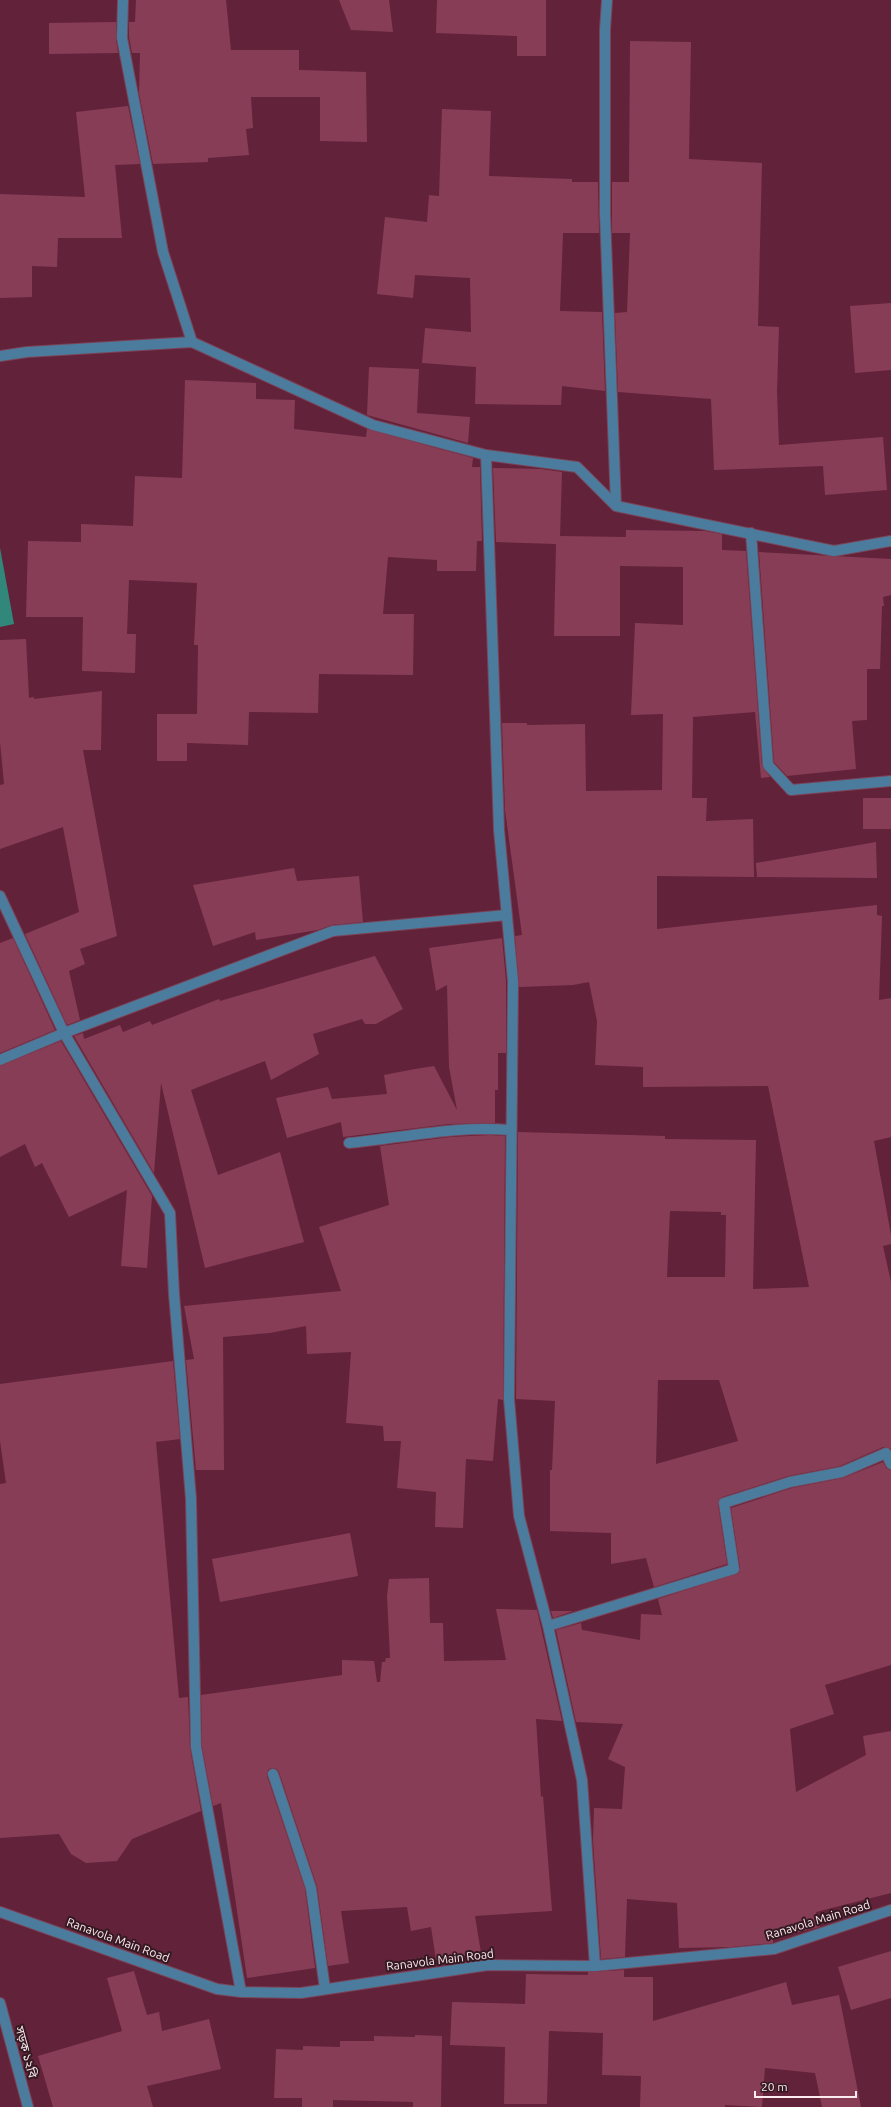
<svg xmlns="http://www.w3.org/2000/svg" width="891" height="2107" font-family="Ubuntu,'Noto Sans Bengali',sans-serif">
  <rect width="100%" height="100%" fill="#62233a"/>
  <!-- water -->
  <path fill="#31887a" d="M 0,548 L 14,624 L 0,627 Z"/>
  <!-- building -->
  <path fill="#883d57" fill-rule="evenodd" d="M 136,0 L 226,0 L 231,50 L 299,50 L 299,70 L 366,72 L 367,142 L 320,141 L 320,97 L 251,97 L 253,128 L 246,129 L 249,155 L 208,158 L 208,162 L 153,164 L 139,93 L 140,53 L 132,53 L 129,37 L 129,22 L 135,22 Z
    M 339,0 L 389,0 L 393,32 L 351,30 Z
    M 437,0 L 546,0 L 546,56 L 517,56 L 517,36 L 436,33 Z
    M 116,22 L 116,39 L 118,53 L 49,54 L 49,23 Z
    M 630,41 L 691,42 L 689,159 L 762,163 L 758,326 L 779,327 L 777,392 L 779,445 L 883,437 L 887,490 L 825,495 L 823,466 L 714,470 L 711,399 L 618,392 L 615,313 L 627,312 L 630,233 L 612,233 L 612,182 L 629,182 Z
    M 128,106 L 140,164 L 115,165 L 122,238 L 58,238 L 57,267 L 32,266 L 32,297 L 0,298 L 0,194 L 85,197 L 76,112 Z
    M 442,109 L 491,111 L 489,176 L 572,179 L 572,182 L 598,182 L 599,233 L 563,233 L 560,311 L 602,312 L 605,391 L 562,386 L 561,405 L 475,404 L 476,367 L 422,363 L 425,328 L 471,332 L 470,278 L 415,275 L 413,298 L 377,294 L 385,217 L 427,222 L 429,195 L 439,196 Z
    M 891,303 L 891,370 L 855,373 L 850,306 Z
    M 369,367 L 419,369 L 417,413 L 470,417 L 468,443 L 367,415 Z
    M 185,380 L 256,383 L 256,399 L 295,400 L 294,429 L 366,437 L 367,429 L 473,458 L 472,467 L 480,467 L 482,541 L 477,541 L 476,571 L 437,571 L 437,560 L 388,557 L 383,614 L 414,614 L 413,675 L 319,674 L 318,713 L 249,712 L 248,745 L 187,743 L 187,761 L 157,761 L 157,714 L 197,714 L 198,645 L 194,645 L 197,583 L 129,580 L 127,634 L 136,634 L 135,673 L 82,671 L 83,617 L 26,617 L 28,541 L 81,542 L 81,524 L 133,526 L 135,476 L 182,478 Z
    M 493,468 L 541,469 L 562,472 L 560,536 L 626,537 L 626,530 L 705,531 L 722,534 L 722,550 L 746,551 L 762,765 L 770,777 L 761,778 L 755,712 L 693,717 L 692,798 L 707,798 L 706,821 L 753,819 L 754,877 L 657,876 L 657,929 L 877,905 L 877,915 L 882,916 L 879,1000 L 891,998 L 891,1137 L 874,1141 L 891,1235 L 891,1244 L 883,1246 L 891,1282 L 891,1449 L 883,1447 L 840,1466 L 788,1476 L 722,1497 L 718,1504 L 727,1564 L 654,1587 L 646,1558 L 611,1564 L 611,1533 L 550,1531 L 550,1470 L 552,1470 L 555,1401 L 516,1399 L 518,1132 L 665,1136 L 665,1139 L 756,1140 L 753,1289 L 809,1287 L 768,1086 L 643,1087 L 643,1067 L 595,1065 L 597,1021 L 589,982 L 573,985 L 519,987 L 515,936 L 522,935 L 505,810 L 502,723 L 527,723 L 527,725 L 585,724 L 586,791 L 662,790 L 663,714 L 631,715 L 635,623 L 683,625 L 683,567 L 620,566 L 620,636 L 554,636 L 556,544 L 496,542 ZM 670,1211 L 721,1212 L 721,1215 L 726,1215 L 725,1277 L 667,1277 ZM 658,1380 L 719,1380 L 738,1441 L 656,1464 Z
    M 759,552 L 891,559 L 891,595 L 883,597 L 884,606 L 882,606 L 880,669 L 867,669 L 867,720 L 852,721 L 856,769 L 787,776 L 774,762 Z
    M 26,639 L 29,698 L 34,697 L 34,699 L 102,691 L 101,750 L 83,750 L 117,936 L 80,949 L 85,964 L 69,971 L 80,1020 L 67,1025 L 25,934 L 79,912 L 63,827 L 0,849 L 0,785 L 4,784 L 0,742 L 0,640 Z
    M 863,798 L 891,798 L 891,829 L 863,829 Z
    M 876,842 L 877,878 L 757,877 L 756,863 Z
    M 294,868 L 297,881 L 359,876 L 363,922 L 332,925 L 318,930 L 256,940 L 255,932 L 213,946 L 193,885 Z
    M 13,938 L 55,1030 L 0,1053 L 0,943 Z
    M 502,938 L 506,981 L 506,1053 L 498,1053 L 498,1090 L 495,1090 L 495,1123 L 449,1124 L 343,1137 L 341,1122 L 287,1138 L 276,1098 L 328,1087 L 332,1099 L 387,1094 L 384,1075 L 415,1069 L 434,1066 L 457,1110 L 449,1067 L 447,985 L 436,991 L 429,948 Z
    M 375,956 L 403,1009 L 376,1024 L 365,1024 L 362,1019 L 313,1034 L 319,1054 L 271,1080 L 265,1061 L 191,1090 L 218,1175 L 280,1152 L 304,1242 L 205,1268 L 161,1083 L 154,1173 L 74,1036 L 83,1033 L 84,1039 L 120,1025 L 123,1032 L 150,1021 L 152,1025 L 219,999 L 220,1001 Z
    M 61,1041 L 152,1196 L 147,1268 L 121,1266 L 127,1190 L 69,1217 L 42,1163 L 35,1167 L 25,1144 L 0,1157 L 0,1066 Z
    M 490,1135 L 505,1136 L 503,1400 L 498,1399 L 493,1461 L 466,1459 L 463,1528 L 435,1527 L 436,1492 L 397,1488 L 401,1441 L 384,1441 L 383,1426 L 346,1423 L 351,1352 L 307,1354 L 306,1326 L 270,1333 L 223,1337 L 224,1470 L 196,1470 L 186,1360 L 194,1359 L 184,1306 L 341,1291 L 319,1227 L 389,1205 L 380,1146 L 450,1137 Z
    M 173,1361 L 180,1439 L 156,1442 L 179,1698 L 188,1697 L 190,1748 L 201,1811 L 132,1839 L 117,1861 L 86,1863 L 71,1854 L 59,1834 L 0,1838 L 0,1484 L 6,1483 L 0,1441 L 0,1384 Z
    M 883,1462 L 887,1469 L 891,1470 L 891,1665 L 825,1685 L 834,1714 L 790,1729 L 796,1792 L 866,1755 L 863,1736 L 891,1731 L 891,1893 L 816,1912 L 820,1927 L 773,1938 L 773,1943 L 731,1947 L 679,1948 L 677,1903 L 627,1899 L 625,1957 L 601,1959 L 593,1840 L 594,1808 L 622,1809 L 625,1767 L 608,1759 L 623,1724 L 576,1722 L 556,1630 L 581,1623 L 582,1630 L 640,1640 L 641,1614 L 662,1615 L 658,1599 L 739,1573 L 740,1568 L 731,1508 L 792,1488 L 843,1478 Z
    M 350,1533 L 358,1576 L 220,1602 L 212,1559 Z
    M 429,1578 L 430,1623 L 443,1623 L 444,1661 L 506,1660 L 496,1609 L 537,1610 L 562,1721 L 536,1719 L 541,1797 L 543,1796 L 552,1911 L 475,1916 L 481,1953 L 436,1960 L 431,1927 L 411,1931 L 407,1907 L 341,1911 L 349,1963 L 328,1966 L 317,1886 L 279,1772 L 277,1769 L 271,1768 L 268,1770 L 267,1776 L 305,1889 L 315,1968 L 247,1978 L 221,1803 L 213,1806 L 202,1746 L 201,1695 L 342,1675 L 342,1660 L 374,1661 L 377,1682 L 380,1682 L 382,1662 L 385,1662 L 386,1658 L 390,1658 L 387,1596 L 389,1579 Z
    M 551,1611 L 573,1611 L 553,1618 Z
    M 891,1951 L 891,1998 L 851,2010 L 838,1967 Z
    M 624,1970 L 624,1977 L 653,1977 L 653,2021 L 786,1982 L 792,2005 L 839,1995 L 861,2107 L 822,2107 L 815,2073 L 765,2068 L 762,2107 L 725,2105 L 725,2107 L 640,2107 L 641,2076 L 602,2075 L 603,2033 L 549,2031 L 547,2104 L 504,2104 L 505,2047 L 450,2045 L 452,2002 L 525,2004 L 526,1974 L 588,1975 L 588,1972 Z
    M 134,1971 L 147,2015 L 159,2012 L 162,2031 L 209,2019 L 221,2069 L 147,2086 L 153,2107 L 53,2107 L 38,2056 L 122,2031 L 107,1978 Z
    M 415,2035 L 442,2036 L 441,2107 L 413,2107 L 413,2102 L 333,2100 L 333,2107 L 302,2107 L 302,2098 L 274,2098 L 276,2049 L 303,2050 L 303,2046 L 340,2047 L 340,2041 L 374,2041 L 374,2036 L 415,2037 Z"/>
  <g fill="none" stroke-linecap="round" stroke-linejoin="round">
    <!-- lane casing -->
    <g stroke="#7b4357" stroke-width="12">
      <path id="lane" d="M 273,1774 L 311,1888 L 325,1989"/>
    </g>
    <!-- street casing -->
    <g stroke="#7b4357" stroke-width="12">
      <path id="street" d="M 123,0 L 122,38 L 163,252 L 192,342
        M 607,0 L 605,30 L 605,214 L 616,506
        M 0,356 L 27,352 L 192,342 L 373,425 L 486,455 L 577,467 L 616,506 L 834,551 L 891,541
        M 486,455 L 499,830 L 513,981 L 509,1399 L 519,1516 L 548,1626 L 582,1780 L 595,1966
        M 751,533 L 768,765 L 791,790 L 891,781
        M 0,896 L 64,1033 L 170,1213 L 174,1294 L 191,1499 L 196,1747 L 241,1992
        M 0,1060 L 64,1033 L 333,931 L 507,915
        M 349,1143 C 403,1138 456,1125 510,1130
        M 548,1626 L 734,1569 L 724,1503 L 790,1482 L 842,1472 L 886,1453 L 891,1464
        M 0,1912 L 217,1989 L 241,1992 L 301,1993 L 488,1965 L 595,1966 L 774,1949 L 891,1910
        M 0,2003 L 28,2107"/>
    </g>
    <!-- lane -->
    <use href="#lane" stroke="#4b7c9e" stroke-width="10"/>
    <!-- street -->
    <use href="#street" stroke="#4b7c9e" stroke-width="10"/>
  </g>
  <g text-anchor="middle" stroke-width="4" stroke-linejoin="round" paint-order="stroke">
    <!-- street labels -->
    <g font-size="12" fill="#fcecf0" stroke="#351922">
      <text transform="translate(818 1920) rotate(-17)" y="4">Ranavola Main Road</text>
      <text transform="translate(118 1940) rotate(20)" y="4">Ranavola Main Road</text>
      <text transform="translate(440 1960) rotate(-7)" y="4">Ranavola Main Road</text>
      <text transform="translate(26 2052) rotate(75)" y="4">সড়ক ১২বি</text>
    </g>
  </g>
  <!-- scale -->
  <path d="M755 2091v6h101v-6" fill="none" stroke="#fcecf0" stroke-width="2"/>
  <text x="761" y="2091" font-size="12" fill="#fcecf0" stroke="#351922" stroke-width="3" paint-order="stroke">20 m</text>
</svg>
